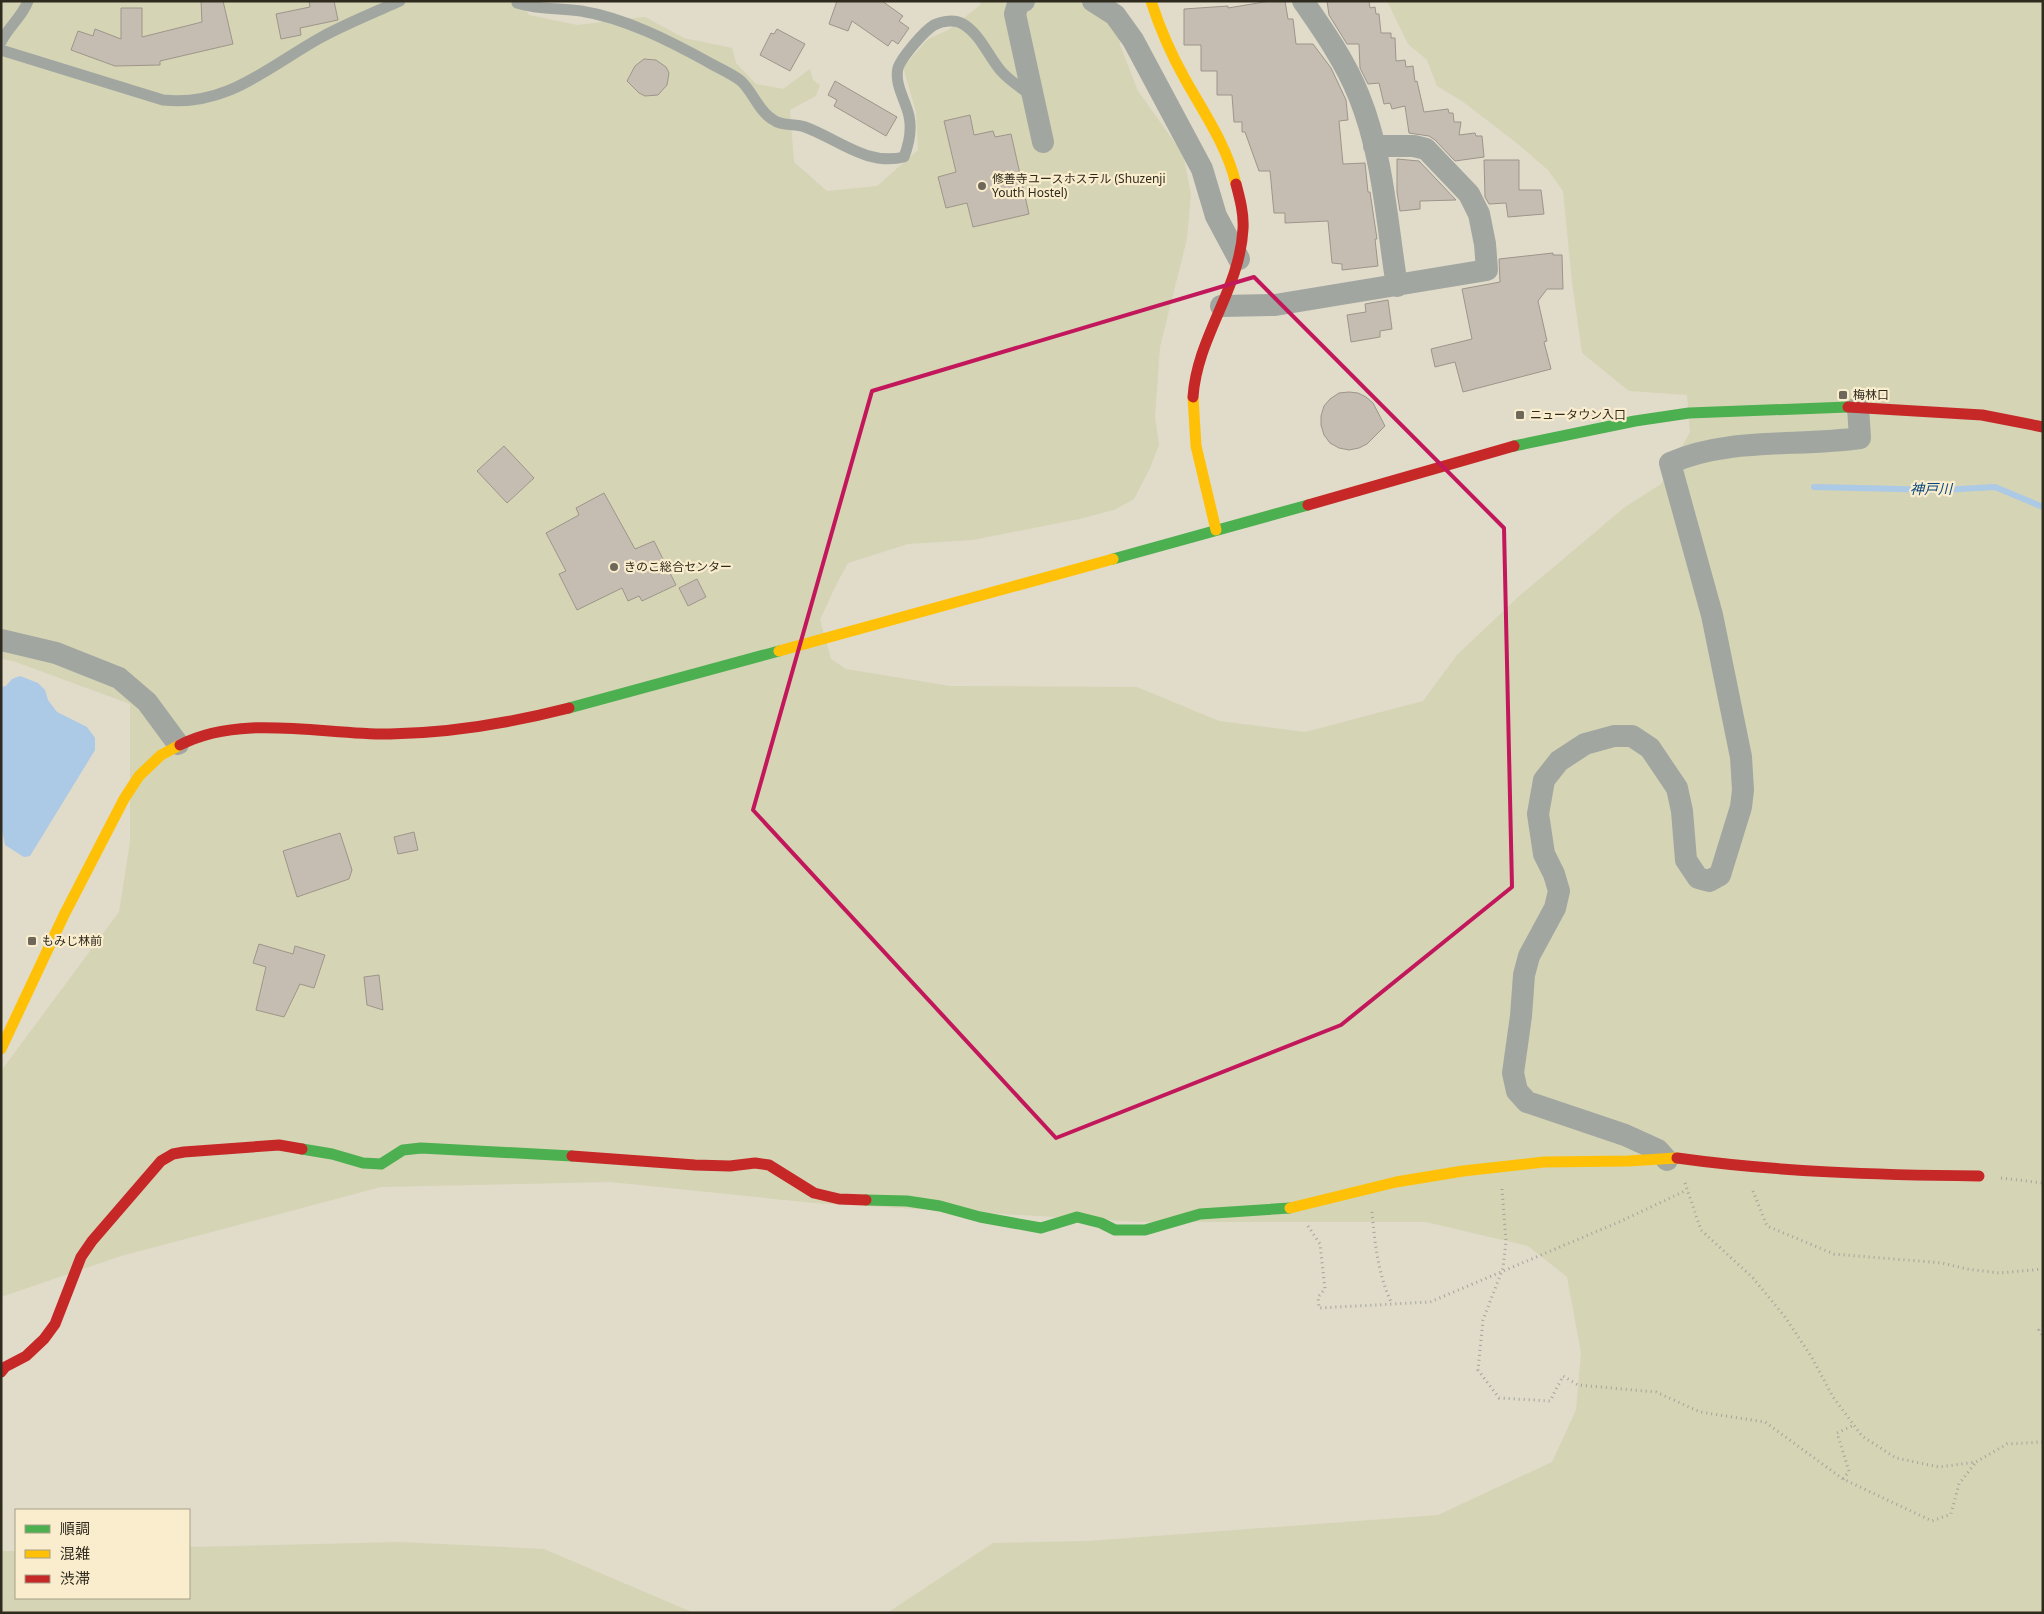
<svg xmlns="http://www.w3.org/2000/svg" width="2044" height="1614" font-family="'Noto Sans','Noto Sans JP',sans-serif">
  <rect width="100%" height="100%" fill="#e1dbca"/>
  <!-- green -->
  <path fill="#d5d4b5" d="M 1,1 L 520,1 L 529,15 L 577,25 L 645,17 L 684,38 L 732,48 L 736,63 L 756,84 L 783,89 L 810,69 L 813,80 L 820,85 L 816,96 L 790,110 L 794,162 L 827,191 L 877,186 L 918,150 L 916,112 L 903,67 L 928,39 L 950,29 L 980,5 L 981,1 L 1117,1 L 1120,45 L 1138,91 L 1183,154 L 1191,194 L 1187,239 L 1160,347 L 1155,417 L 1159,445 L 1150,468 L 1134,499 L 1114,510 L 1079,519 L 973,540 L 908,544 L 848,563 L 836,585 L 820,620 L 831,659 L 846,669 L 950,686 L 1137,687 L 1219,721 L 1305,732 L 1423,701 L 1457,655 L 1518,597 L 1625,507 L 1661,484 L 1690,432 L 1687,395 L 1629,391 L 1582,353 L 1572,282 L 1563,191 L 1548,170 L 1518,144 L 1462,101 L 1437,86 L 1427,60 L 1408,44 L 1387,1 L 2043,1 L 2043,1613 L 887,1613 L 993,1543 L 1088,1541 L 1438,1515 L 1552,1462 L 1576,1410 L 1581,1353 L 1567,1277 L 1528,1246 L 1426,1222 L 1139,1222 L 814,1203 L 610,1182 L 381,1187 L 121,1256 L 1,1297 L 1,1071 L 119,912 L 130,842 L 130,704 L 13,661 L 1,659 Z
    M 399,1542 L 544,1549 L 694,1613 L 1,1613 L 1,1551 L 16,1551 L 16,1598 L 189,1598 L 189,1547 Z"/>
  <!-- water -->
  <path fill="#acc9e5" d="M 20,676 L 38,683 L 45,690 L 48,700 L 57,712 L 87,727 L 95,738 L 95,750 L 30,856 L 24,857 L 5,845 L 1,825 L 1,687 L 6,686 L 12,679 Z"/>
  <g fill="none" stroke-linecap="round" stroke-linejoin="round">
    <!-- stream -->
    <path stroke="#acc9e5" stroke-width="6" d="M 1814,487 L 1943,490 L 1995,487 L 2043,507"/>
  </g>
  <!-- building -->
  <path fill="#c6bdb2" stroke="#9d958a" d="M 201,1 L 223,1 L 233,44 L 160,61 L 160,65 L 115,66 L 71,50 L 78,31 L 93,36 L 95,29 L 121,39 L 121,8 L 142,8 L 142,37 L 202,22 Z
    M 309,1 L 334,1 L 338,20 L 300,28 L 301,35 L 281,39 L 276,14 L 310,7 Z
    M 837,1 L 882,1 L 903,16 L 899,21 L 909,28 L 898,44 L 892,40 L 888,46 L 852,21 L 848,31 L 829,24 Z
    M 1270,1 L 1285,1 L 1288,19 L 1293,19 L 1296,44 L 1313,44 L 1331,68 L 1346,100 L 1348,120 L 1339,121 L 1343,164 L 1365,163 L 1368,192 L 1370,192 L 1377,239 L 1375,239 L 1378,266 L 1342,270 L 1342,264 L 1332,263 L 1328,221 L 1285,223 L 1285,213 L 1274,213 L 1270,171 L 1259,171 L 1245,132 L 1242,132 L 1242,122 L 1234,122 L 1232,95 L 1217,95 L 1217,71 L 1201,71 L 1201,45 L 1184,45 L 1184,9 L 1228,6 L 1228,8 Z
    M 1327,1 L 1369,1 L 1370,8 L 1375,7 L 1376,14 L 1379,14 L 1381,33 L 1391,33 L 1391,38 L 1395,38 L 1396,61 L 1405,60 L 1406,67 L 1413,66 L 1415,82 L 1417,81 L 1424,112 L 1448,109 L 1449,113 L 1453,113 L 1454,122 L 1461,122 L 1459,135 L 1475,133 L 1476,136 L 1482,136 L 1484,157 L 1455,161 L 1435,140 L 1429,136 L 1409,133 L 1405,106 L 1392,109 L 1390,103 L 1384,104 L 1379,83 L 1368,84 L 1360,68 L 1359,44 L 1347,44 L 1329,15 Z
    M 777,29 L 805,44 L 790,71 L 760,55 L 771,33 L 774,34 Z
    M 644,59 L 656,60 L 666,67 L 669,73 L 667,85 L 658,95 L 645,96 L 639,93 L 627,81 L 635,66 Z
    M 835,81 L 897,117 L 886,136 L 834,106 L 837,100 L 828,95 Z
    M 970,115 L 974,135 L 993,131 L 995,137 L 1011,134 L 1029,214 L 973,227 L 967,203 L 946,208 L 938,177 L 956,172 L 944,121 Z
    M 1397,159 L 1419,161 L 1456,200 L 1420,201 L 1420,209 L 1400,211 L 1397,192 Z
    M 1484,160 L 1519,160 L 1519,190 L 1541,190 L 1544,214 L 1508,217 L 1506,203 L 1489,204 L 1485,197 Z
    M 1553,253 L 1553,255 L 1562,255 L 1563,289 L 1547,289 L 1538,301 L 1547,341 L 1544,342 L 1551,369 L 1463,392 L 1455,362 L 1435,367 L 1431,349 L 1472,339 L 1462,289 L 1500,282 L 1499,259 Z
    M 1388,300 L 1392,329 L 1380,331 L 1380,337 L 1351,342 L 1347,315 L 1366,312 L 1365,304 Z
    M 1349,392 L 1358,393 L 1366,397 L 1373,403 L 1385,426 L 1367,444 L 1359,448 L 1349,450 L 1339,448 L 1330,443 L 1324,435 L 1321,425 L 1321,416 L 1324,406 L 1330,399 L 1339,393 Z
    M 504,446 L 534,478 L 507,503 L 477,471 Z
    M 604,493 L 635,549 L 654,541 L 676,585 L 642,601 L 639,596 L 628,601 L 622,588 L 577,610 L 559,574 L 566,571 L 546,533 L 579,515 L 576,508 Z
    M 697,579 L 706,597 L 688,606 L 679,588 Z
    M 414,832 L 418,850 L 398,854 L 394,837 Z
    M 340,833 L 352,870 L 349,879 L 297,897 L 283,851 Z
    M 259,944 L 293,954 L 295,946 L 325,955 L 314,988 L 300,984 L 284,1017 L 256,1010 L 266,967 L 253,963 Z
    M 379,975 L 383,1010 L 367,1005 L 364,977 Z"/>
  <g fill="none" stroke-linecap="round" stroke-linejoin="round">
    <!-- path -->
    <path stroke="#a2a49d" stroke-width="3" stroke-dasharray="1 4" stroke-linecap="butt" d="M 2001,1178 L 2043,1183
      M 1685,1183 L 1701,1230 L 1753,1278 L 1785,1317 L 1811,1356 L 1833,1397 L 1862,1436 L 1896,1458 L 1939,1467 L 1976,1462 L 2007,1444 L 2043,1442
      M 1502,1189 L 1506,1241 L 1503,1268 L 1483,1320 L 1478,1370 L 1499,1398 L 1550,1401 L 1563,1376 L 1578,1385 L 1656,1392 L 1700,1412 L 1765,1422 L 1843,1479 L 1932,1521 L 1951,1514 L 1959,1484 L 1976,1462
      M 1753,1191 L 1767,1226 L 1834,1254 L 1942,1263 L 1967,1269 L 1999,1273 L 2043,1269
      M 1372,1212 C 1375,1244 1378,1275 1392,1304
      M 1308,1226 L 1320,1244 L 1325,1289 L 1318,1297 L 1319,1308 L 1430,1302 L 1619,1222 L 1687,1190
      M 2043,1326 L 2039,1330 L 2043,1336
      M 1843,1479 L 1849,1471 L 1837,1433 L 1854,1425"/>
    <!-- lane -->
    <path stroke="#a1a6a0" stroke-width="11" d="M 517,3 C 539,10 560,8 581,11 C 625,18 670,41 708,62 C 718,68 731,73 741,81 C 753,92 758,110 772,119 C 782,127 794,123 805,127 C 838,139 866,166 904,157 C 909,144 912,130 909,116 C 906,101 894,84 898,68 C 901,58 924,31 934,25 C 942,21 955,19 963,24 C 981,35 988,56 1001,71 C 1010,81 1021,88 1031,95
      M 1,42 C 9,26 22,17 28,1
      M 1,50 L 163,100 C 227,107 268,67 320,38 C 343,25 375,12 400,1"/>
    <!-- street -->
    <path stroke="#a1a6a0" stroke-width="22" d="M 1024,1 L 1018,4 L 1015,14 L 1043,142
      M 1093,1 L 1115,15 L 1133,40 L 1202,169 L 1216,216 L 1239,259
      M 1303,1 C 1324,31 1346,63 1359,96 C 1383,155 1387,224 1397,286
      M 1221,306 L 1275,305 L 1487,270 L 1485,244 L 1479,214 L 1469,194 L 1426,149 L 1414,146 L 1374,146
      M 1,640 L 56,653 L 119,678 L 147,702 L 178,744
      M 1667,1160 L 1658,1150 L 1625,1135 L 1527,1102 L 1517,1091 L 1513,1073 L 1521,1016 L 1524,975 L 1529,956 L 1555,908 L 1559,891 L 1554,874 L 1544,854 L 1538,814 L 1544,780 L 1559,761 L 1585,744 L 1614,736 L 1632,736 L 1650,748 L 1677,788 L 1682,811 L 1686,860 L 1698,878 L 1709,881 L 1720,875 L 1741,807 L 1743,790 L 1741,757 L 1712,615 L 1670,463 C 1729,437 1797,447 1860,438 L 1858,407"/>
    <!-- fast -->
    <path stroke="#4caf50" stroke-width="11" d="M 1514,446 L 1635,421 L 1689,413 L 1848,407
      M 1113,559 L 1308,505
      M 569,708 L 779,651
      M 302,1149 L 332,1154 L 363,1163 L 381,1164 L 403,1150 L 421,1148 L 572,1156
      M 866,1200 L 907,1201 L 940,1206 L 980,1217 L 1041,1228 L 1077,1217 L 1101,1223 L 1115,1230 L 1145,1230 L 1200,1214 L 1290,1208"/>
    <!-- slow -->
    <path stroke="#ffc107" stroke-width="11" d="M 1151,1 C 1160,29 1171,54 1185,79 C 1204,113 1227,146 1236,184
      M 1193,397 L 1196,446 L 1216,530
      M 779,651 L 1113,559
      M 1,1049 L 64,915 L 124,799 L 139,776 L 161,755 L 180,745
      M 1290,1208 L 1396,1182 L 1463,1171 L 1544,1162 L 1628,1161 L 1677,1158"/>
    <!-- jam -->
    <path stroke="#c62828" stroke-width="11" d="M 1193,397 C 1197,337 1240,289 1243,229 C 1244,214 1240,199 1236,184
      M 1848,407 L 1982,415 L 2043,427
      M 1308,505 L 1514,446
      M 180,745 C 241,713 325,735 390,734 C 451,733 510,723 569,708
      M 572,1156 L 695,1165 L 730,1166 L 755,1163 L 769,1165 L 814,1193 L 839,1199 L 866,1200
      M 1677,1158 C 1778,1172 1878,1175 1979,1176
      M 1,1372 L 5,1367 L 26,1356 L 44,1339 L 55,1324 L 81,1257 L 92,1241 L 161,1161 L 173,1154 L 184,1152 L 279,1145 L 302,1149"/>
  </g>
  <!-- marked area -->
  <path fill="none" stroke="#c2185b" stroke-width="4" stroke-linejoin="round" d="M 1254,277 L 1504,528 L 1512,887 L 1341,1025 L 1056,1138 L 753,810 L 872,391 Z"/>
  <!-- markers -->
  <g fill="#6d685a" stroke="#f9edcd" stroke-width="2">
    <circle cx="982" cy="186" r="5"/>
    <rect x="1838" y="390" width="10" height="10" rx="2.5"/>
    <rect x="1515" y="410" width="10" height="10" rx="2.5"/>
    <circle cx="614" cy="567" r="5"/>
    <rect x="27" y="936" width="10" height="10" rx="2.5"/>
  </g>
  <g text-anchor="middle" stroke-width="4.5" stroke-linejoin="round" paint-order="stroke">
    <!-- poi labels -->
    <g font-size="12" fill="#2f2a1e" stroke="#f9edcd" text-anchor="start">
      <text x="992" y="183">修善寺ユースホステル (Shuzenji<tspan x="992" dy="14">Youth Hostel)</tspan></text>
      <text x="1853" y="399">梅林口</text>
      <text x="1530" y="419">ニュータウン入口</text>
      <text x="624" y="571">きのこ総合センター</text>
      <text x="42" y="945">もみじ林前</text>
    </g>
    <!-- water labels -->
    <g font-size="14" font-style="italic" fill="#06467f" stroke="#f9edcd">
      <text x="1931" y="494">神戸川</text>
    </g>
  </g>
  <!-- border -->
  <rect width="2044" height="1614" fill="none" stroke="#2f2a1e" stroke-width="5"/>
  <!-- legend -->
  <rect x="15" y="1509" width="175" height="90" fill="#f9edcd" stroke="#a89f87"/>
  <rect x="25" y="1525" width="25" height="8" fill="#4caf50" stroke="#a89f87"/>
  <text x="60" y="1534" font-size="15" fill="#2f2a1e">順調</text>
  <rect x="25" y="1550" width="25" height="8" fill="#ffc107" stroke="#a89f87"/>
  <text x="60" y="1559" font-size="15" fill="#2f2a1e">混雑</text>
  <rect x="25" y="1575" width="25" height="8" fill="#c62828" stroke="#a89f87"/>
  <text x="60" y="1584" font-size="15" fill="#2f2a1e">渋滞</text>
</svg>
